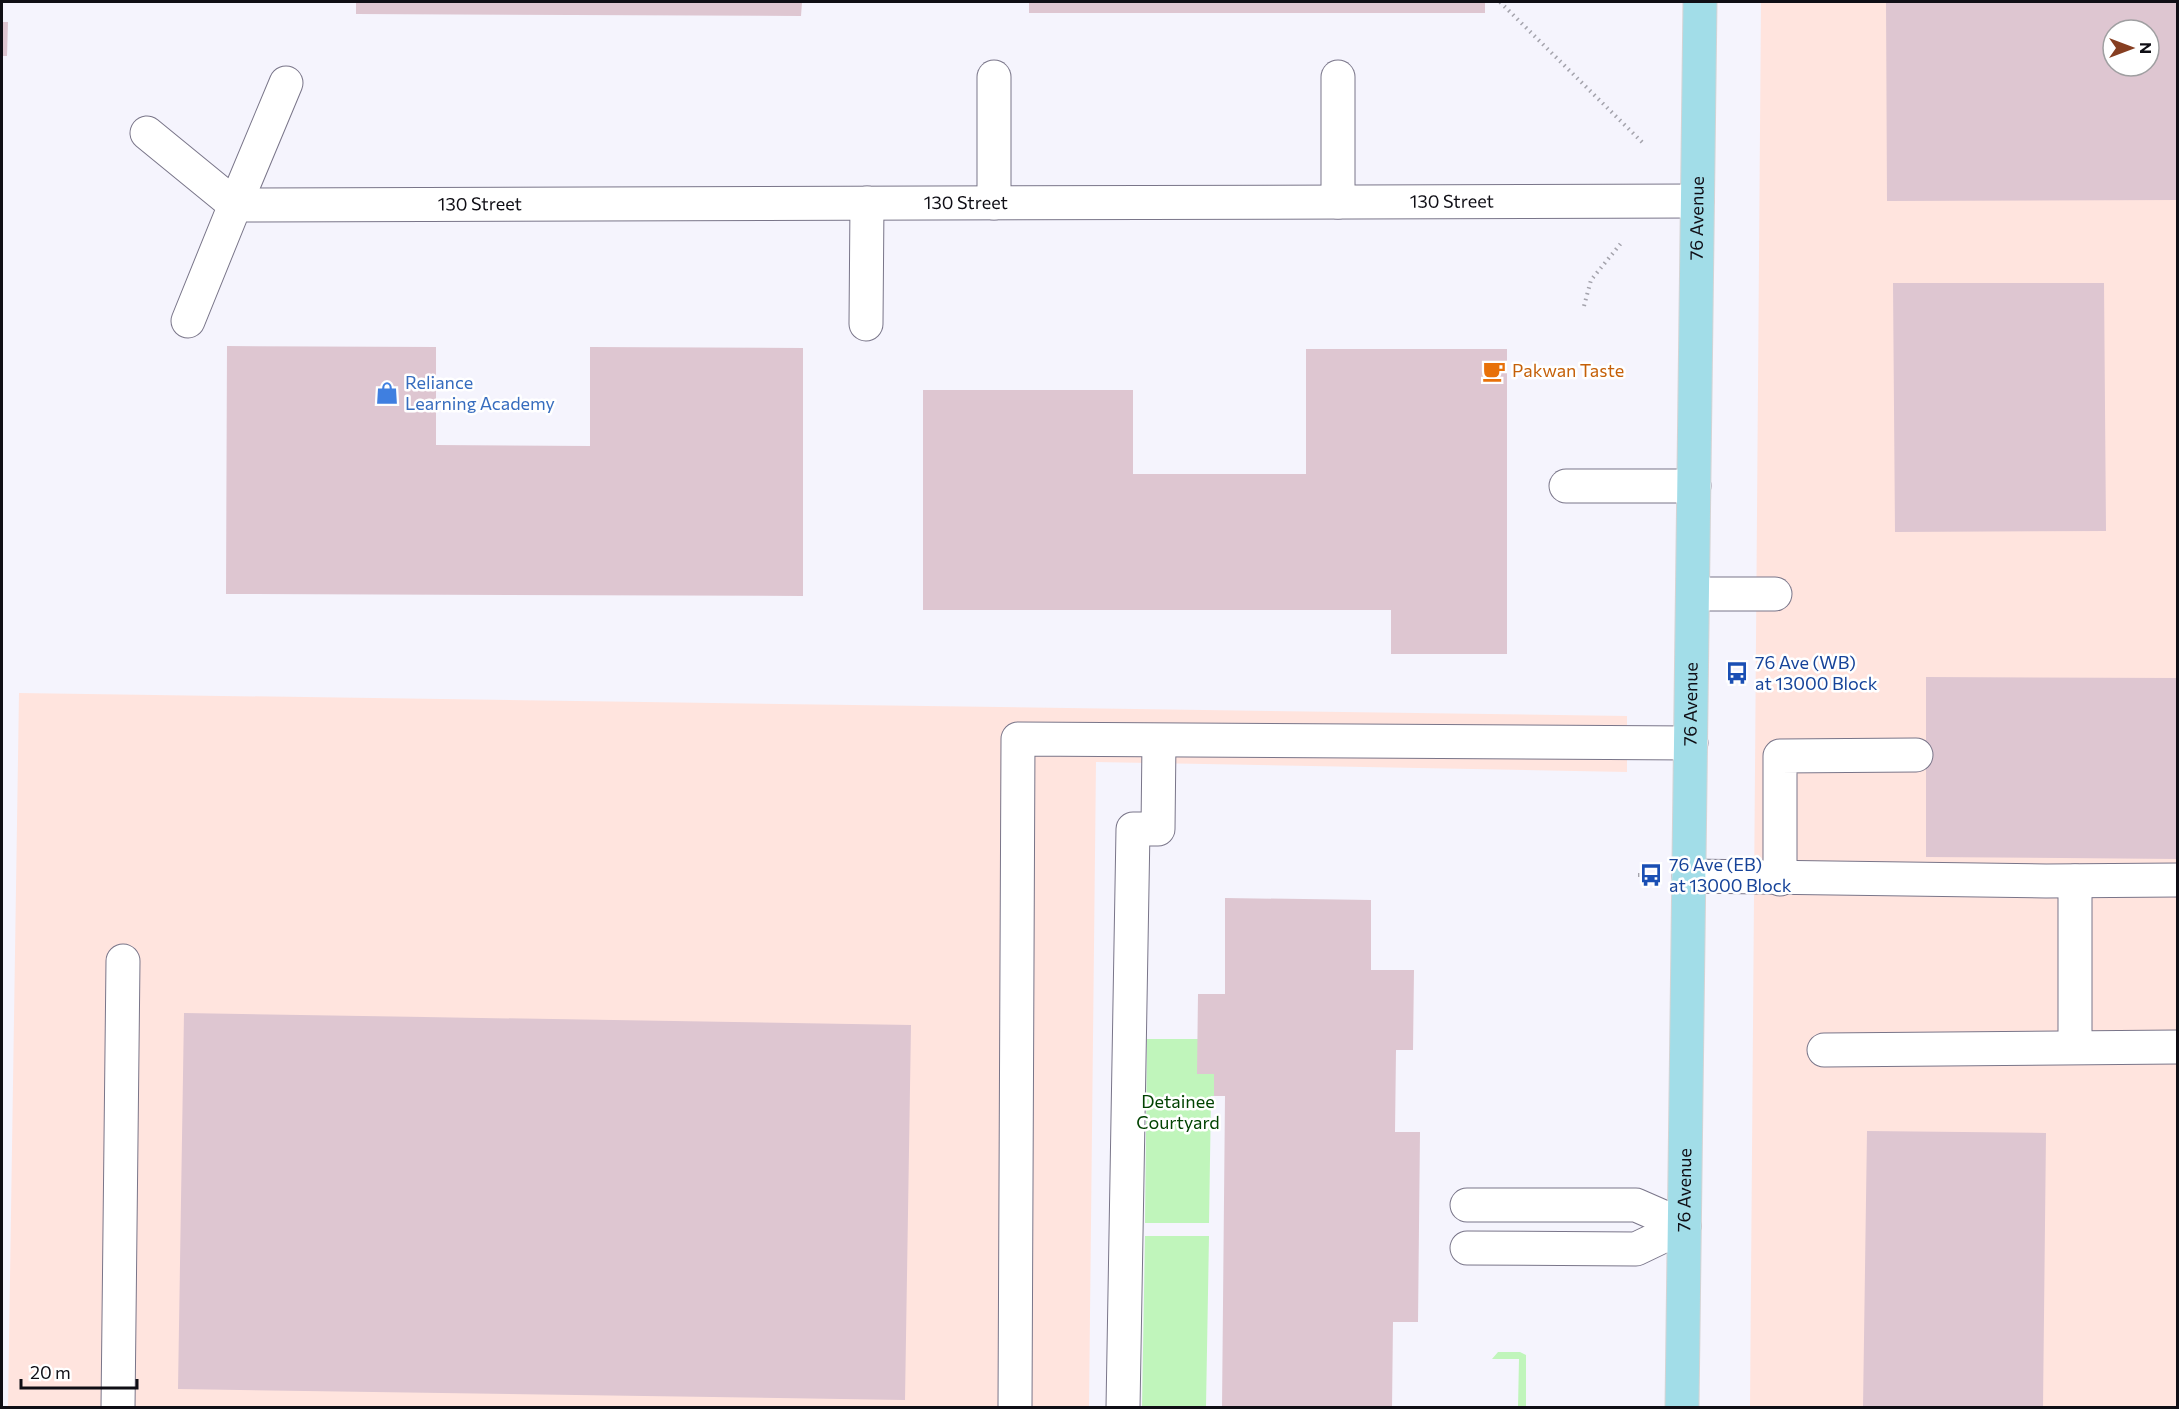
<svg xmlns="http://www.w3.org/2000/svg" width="2179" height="1409" font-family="Commissioner,sans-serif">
  <rect width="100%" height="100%" fill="#f5f4fd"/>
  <!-- industrial -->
  <path fill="#ffe4de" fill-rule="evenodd" d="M 1761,2 L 2177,2 L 2177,1407 L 1750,1408 ZM 2113,30 L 2149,30 L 2149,66 L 2113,66 Z
    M 19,693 L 1627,716 L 1627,772 L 1096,762 L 1089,1407 L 8,1408 Z"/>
  <!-- green -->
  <path fill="#c0f5bb" d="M 1147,1039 L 1198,1039 L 1214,1074 L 1214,1096 L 1211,1096 L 1209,1223 L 1145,1223 Z
    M 1145,1236 L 1209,1236 L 1206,1407 L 1142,1407 Z
    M 1498,1352 L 1520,1352 L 1526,1355 L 1526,1407 L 1518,1407 L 1519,1359 L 1492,1359 Z"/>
  <!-- building -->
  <path fill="#dec6d1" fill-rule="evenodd" d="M 356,2 L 802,2 L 801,16 L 356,14 Z
    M 1029,2 L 1485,2 L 1485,13 L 1029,13 Z
    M 1886,2 L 2178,2 L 2178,200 L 1887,201 ZM 2113,30 L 2149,30 L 2149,66 L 2113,66 Z
    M 2,22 L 8,22 L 7,56 L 2,56 Z
    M 1893,283 L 2104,283 L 2106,531 L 1895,532 Z
    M 227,346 L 436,347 L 436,445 L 590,446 L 590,347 L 803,348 L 803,596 L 226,594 Z
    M 1306,349 L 1507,349 L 1507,654 L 1391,654 L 1391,610 L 923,610 L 923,390 L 1133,390 L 1133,474 L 1306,474 Z
    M 1926,677 L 2178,678 L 2178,859 L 1926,857 Z
    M 1225,898 L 1371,900 L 1371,970 L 1414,970 L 1413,1050 L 1396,1050 L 1395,1132 L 1420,1132 L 1418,1322 L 1393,1322 L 1392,1408 L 1222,1408 L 1225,1096 L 1214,1096 L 1214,1074 L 1197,1074 L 1198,994 L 1225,994 Z
    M 184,1013 L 911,1025 L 905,1400 L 178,1389 Z
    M 1867,1131 L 2046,1133 L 2043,1408 L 1863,1408 Z"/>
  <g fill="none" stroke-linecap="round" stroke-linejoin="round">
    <!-- minor casing -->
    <g stroke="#797589" stroke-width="35">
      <g id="minor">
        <path d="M 994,77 L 994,203"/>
        <path d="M 1338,77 L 1338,202"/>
        <path d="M 147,133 L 235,205 L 286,83"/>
        <path id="s1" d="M 188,321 L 235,205 L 1697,201"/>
        <path d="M 866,324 L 867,203"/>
        <path d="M 1566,486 L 1694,486"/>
        <path d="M 1693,594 L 1775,594"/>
        <path d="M 1689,876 L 2046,881 L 2178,880"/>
        <path d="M 1780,879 L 1780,756 L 1916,755"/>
        <path d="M 2075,881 L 2075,1047"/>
        <path d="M 1824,1050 L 2178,1047"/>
        <path d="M 1467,1205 L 1636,1205 L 1684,1226"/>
        <path d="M 1467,1248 L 1636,1249 L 1684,1226"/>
        <path d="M 118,1408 L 123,961"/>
        <path d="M 1015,1408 L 1018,739 L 1691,743"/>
        <path d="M 1123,1408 L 1133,829 L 1158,829 L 1159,741"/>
      </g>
    </g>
    <!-- major casing -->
    <g stroke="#d4d4d5" stroke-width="35">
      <g id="major">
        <path id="s2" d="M 1682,1408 L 1700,2"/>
      </g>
    </g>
    <!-- path -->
    <path stroke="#a4a3ac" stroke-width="4" stroke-dasharray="1.5 4.5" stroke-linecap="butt" d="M 1500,2 L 1645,145
      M 1584,306 L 1591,280 L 1622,242
      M 1638,875 L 1651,875"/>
    <!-- minor -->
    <use href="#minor" stroke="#fff" stroke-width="33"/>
    <!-- major -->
    <use href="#major" stroke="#a2dde8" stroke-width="33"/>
  </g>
  <!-- icons -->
  <defs>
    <g id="cafe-bare" transform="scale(1.8)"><path d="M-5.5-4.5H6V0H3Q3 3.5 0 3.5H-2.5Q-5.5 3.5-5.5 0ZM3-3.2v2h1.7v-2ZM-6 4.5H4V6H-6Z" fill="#e8710a" stroke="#fff" stroke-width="2.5" paint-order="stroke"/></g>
    <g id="shop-bare" transform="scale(1.8)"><path d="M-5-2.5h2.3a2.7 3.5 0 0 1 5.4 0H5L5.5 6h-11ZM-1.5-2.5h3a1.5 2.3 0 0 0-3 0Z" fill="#3f7fe0" stroke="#fff" stroke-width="2.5" paint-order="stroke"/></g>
    <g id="bus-bare" transform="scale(1.8)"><path d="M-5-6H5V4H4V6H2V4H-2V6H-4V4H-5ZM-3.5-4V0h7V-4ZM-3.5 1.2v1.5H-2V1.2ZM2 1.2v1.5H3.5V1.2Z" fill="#1a4fb4" stroke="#fff" stroke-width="2.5" paint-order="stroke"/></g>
  </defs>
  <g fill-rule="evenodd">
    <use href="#cafe-bare" x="1494" y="371"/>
    <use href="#shop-bare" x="387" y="393"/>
    <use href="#bus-bare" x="1737" y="673"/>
    <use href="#bus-bare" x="1651" y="875"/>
  </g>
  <g text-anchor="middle" stroke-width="5" stroke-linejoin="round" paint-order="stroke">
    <!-- street labels -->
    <g font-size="18" fill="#0f0e15" stroke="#fff">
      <text dy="6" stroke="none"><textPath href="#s1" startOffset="1342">130 Street</textPath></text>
      <text dy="6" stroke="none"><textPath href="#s1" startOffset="856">130 Street</textPath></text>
      <text dy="6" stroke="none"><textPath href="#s1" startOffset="370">130 Street</textPath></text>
      <text dy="6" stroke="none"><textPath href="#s2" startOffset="1190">76 Avenue</textPath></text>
      <text dy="6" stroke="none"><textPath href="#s2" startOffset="704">76 Avenue</textPath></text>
      <text dy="6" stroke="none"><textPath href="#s2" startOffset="218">76 Avenue</textPath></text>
    </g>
    <!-- food labels -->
    <g font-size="18" fill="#c56008" stroke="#fff" text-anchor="start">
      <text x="1512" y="377">Pakwan Taste</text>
    </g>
    <!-- shop labels -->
    <g font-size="18" fill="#366cbe" stroke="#fff" text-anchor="start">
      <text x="405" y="389">Reliance<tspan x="405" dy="21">Learning Academy</tspan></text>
    </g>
    <!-- transit labels -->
    <g font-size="18" fill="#164399" stroke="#fff" text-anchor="start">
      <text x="1755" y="669">76 Ave (WB)<tspan x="1755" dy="21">at 13000 Block</tspan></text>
      <text x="1669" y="871">76 Ave (EB)<tspan x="1669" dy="21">at 13000 Block</tspan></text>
    </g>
    <!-- park labels -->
    <g font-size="18" fill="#014201" stroke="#fff">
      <text x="1178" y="1108">Detainee<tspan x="1178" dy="21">Courtyard</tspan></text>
    </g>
  </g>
  <!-- border -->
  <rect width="2179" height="1409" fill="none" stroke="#0f0e15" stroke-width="6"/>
  <!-- north arrow -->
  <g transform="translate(2131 48) rotate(90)"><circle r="28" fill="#ffffff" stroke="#9f9fa1" stroke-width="1.5"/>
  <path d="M0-4.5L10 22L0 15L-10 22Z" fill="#863e21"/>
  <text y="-9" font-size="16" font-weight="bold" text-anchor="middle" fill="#0f0e15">N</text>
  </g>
  <!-- scale -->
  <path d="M21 1379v9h116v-9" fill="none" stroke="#0f0e15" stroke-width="3"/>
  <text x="30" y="1379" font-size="18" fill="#0f0e15" stroke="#ffffff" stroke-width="4.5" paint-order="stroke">20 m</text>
</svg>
